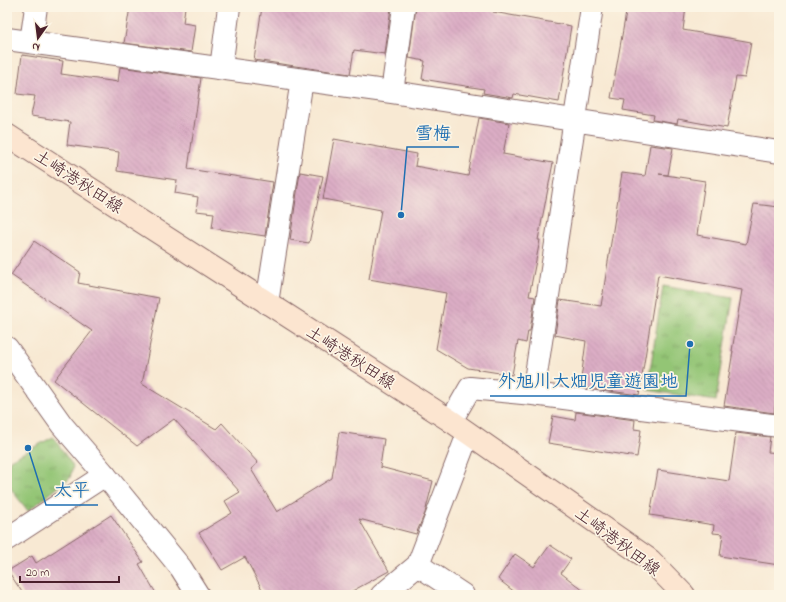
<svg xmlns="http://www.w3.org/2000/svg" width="786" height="602" font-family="'Indie Flower','Klee One',sans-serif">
  <defs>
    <pattern id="grass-tufts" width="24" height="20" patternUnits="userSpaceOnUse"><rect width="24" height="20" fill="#93c575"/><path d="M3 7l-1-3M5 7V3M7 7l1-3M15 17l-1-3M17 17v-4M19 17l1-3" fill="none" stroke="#7a9f60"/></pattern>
    <pattern id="building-back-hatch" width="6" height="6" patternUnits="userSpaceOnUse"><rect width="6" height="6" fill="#dbadc5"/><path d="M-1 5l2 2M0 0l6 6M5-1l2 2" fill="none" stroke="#bd94a9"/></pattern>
  </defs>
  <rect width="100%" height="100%" fill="#fcf5e5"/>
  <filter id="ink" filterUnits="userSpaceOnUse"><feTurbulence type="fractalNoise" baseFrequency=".025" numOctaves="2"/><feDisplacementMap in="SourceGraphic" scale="8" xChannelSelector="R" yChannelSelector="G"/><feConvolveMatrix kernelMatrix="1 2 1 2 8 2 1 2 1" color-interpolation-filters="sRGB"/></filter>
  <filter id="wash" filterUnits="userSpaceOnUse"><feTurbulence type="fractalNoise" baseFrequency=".012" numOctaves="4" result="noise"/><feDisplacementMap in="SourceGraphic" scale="16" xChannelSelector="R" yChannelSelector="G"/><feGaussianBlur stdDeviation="0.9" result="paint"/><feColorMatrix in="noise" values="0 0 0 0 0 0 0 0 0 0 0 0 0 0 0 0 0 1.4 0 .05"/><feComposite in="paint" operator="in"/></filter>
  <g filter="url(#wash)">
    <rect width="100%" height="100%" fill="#f8e9d3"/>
    <!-- grass -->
    <path fill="url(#grass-tufts)" stroke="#6e7250" d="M 663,286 L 733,298 L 716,401 L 647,390 Z
      M 53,437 L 73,466 L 70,478 L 28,511 C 14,492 2,485 10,460 Z"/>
    <g id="blocks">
      <!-- building -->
      <path fill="url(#building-back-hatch)" d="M 130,7 L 185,7 L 183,23 L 195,25 L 191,52 L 124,43 Z
        M 262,7 L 391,7 L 385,54 L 354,50 L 350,74 L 254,60 Z
        M 416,7 L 494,7 L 493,12 L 571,26 L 559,102 L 514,94 L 513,98 L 483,93 L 484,89 L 422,79 L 425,61 L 409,58 Z
        M 627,7 L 686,7 L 683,30 L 751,42 L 745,78 L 736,77 L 727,128 L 678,119 L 677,124 L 653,120 L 654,115 L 623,110 L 625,100 L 611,98 Z
        M 22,55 L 63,61 L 61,74 L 118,82 L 120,67 L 201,78 L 188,169 L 273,182 L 265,236 L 212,228 L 214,213 L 196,211 L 198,197 L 175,193 L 177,180 L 117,171 L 119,152 L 67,145 L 70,122 L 31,116 L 35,96 L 17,94 Z
        M 479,118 L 509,123 L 503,154 L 553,163 L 538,240 L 540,240 L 529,296 L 535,297 L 530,331 L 528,331 L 526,343 L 518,341 L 512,375 L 468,368 L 436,349 L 446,293 L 369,279 L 381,210 L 323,199 L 334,139 L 417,154 L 415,166 L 468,176 Z
        M 650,145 L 673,148 L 668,175 L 659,174 L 705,181 L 697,235 L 746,244 L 754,204 L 779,207 L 779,377 L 774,413 L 724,406 L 733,351 L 732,351 L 742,290 L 658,275 L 639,395 L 580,387 L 586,341 L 555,335 L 560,300 L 601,306 L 622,173 L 645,176 Z
        M 300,172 L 323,176 L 309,243 L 290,240 Z
        M 34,241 L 80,272 L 78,283 L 159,298 L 142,384 L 216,429 L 222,423 L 258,463 L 251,469 L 277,512 L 332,478 L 339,432 L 384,439 L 380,467 L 433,481 L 425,513 L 416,534 L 359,519 L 389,571 L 345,595 L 265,595 L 245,557 L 222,570 L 199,533 L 232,513 L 225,501 L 240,492 L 174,419 L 137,446 L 54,380 L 92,331 L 11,275 Z
        M 576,412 L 635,420 L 634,429 L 641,430 L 637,457 L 548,443 L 553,416 L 575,420 Z
        M 736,433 L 770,437 L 768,452 L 779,453 L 779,565 L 720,556 L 723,534 L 713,533 L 714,525 L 650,515 L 658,470 L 729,481 Z
        M 111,515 L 143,562 L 139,564 L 157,595 L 24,595 L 8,571 L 32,556 L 36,563 Z
        M 550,545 L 571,559 L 561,573 L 589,595 L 515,595 L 516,593 L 498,579 L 515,554 L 534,567 Z"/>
    </g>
  </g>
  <g filter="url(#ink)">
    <use href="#blocks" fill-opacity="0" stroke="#876666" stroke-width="1"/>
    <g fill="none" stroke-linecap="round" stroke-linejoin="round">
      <!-- minor casing -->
      <g stroke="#876666" stroke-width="24">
        <path id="minor" d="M 7,39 L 392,92 L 779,152
          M 31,42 L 36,7
          M 221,68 L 229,7
          M 392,92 L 404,7
          M 267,303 L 302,80
          M 533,394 L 592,7
          M 451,421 L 470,388 L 533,394 L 779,426
          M 7,539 L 105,475
          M 382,595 L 418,565
          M 463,595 L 418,565 L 468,434"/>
      </g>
      <!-- tertiary casing -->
      <g stroke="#876666" stroke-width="24">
        <path id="tertiary" d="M 7,348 L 62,425 L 105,475 L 181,568 L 198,595"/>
      </g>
      <!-- secondary casing -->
      <g stroke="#876666" stroke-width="24">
        <path id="secondary" d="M 7,135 L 451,421 L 650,560 L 684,595"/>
      </g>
      <!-- minor -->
      <use href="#minor" stroke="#fff" stroke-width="22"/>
      <!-- tertiary -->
      <use href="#tertiary" stroke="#fff" stroke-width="22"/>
      <!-- secondary -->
      <use href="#secondary" stroke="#fce5d0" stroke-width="22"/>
    </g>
  </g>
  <g text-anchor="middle" stroke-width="3.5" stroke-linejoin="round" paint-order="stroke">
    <!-- street labels -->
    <g font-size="17" fill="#4a1f2b" stroke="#fcf5e5">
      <text transform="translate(79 181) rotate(33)" y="6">土崎港秋田線</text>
      <text transform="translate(351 357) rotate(33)" y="6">土崎港秋田線</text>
      <text transform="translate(618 541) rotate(37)" y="6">土崎港秋田線</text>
    </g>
  </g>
  <!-- callouts -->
  <path fill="none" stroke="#1f6fb2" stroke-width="1.5" d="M401 215L407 147H459M690 344L686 396H490M28 448L46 505H98"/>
  <g fill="#1f6fb2" stroke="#fcf5e5" stroke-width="1.5">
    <circle cx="401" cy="215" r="4"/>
    <circle cx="690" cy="344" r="4"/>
    <circle cx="28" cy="448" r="4"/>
  </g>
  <g font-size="18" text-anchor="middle" font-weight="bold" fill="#1f6fb2" stroke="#fcf5e5" stroke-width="3.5" stroke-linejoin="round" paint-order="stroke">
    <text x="433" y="139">雪梅</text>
    <text x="588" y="387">外旭川大畑児童遊園地</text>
    <text x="72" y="496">太平</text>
  </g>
  <!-- margin -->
  <rect width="786" height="602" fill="none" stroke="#fcf5e5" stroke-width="24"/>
  <!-- north arrow -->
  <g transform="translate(38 38) rotate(194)" stroke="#fcf5e5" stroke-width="3" paint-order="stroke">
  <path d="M0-3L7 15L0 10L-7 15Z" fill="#4a1f2b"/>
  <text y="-6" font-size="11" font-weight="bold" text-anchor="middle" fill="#4a1f2b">N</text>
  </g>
  <!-- scale -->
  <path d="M20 576v6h99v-6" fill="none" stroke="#4a1f2b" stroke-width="2"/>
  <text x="26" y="576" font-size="12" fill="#4a1f2b" stroke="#fcf5e5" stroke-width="3" paint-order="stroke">20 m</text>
</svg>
